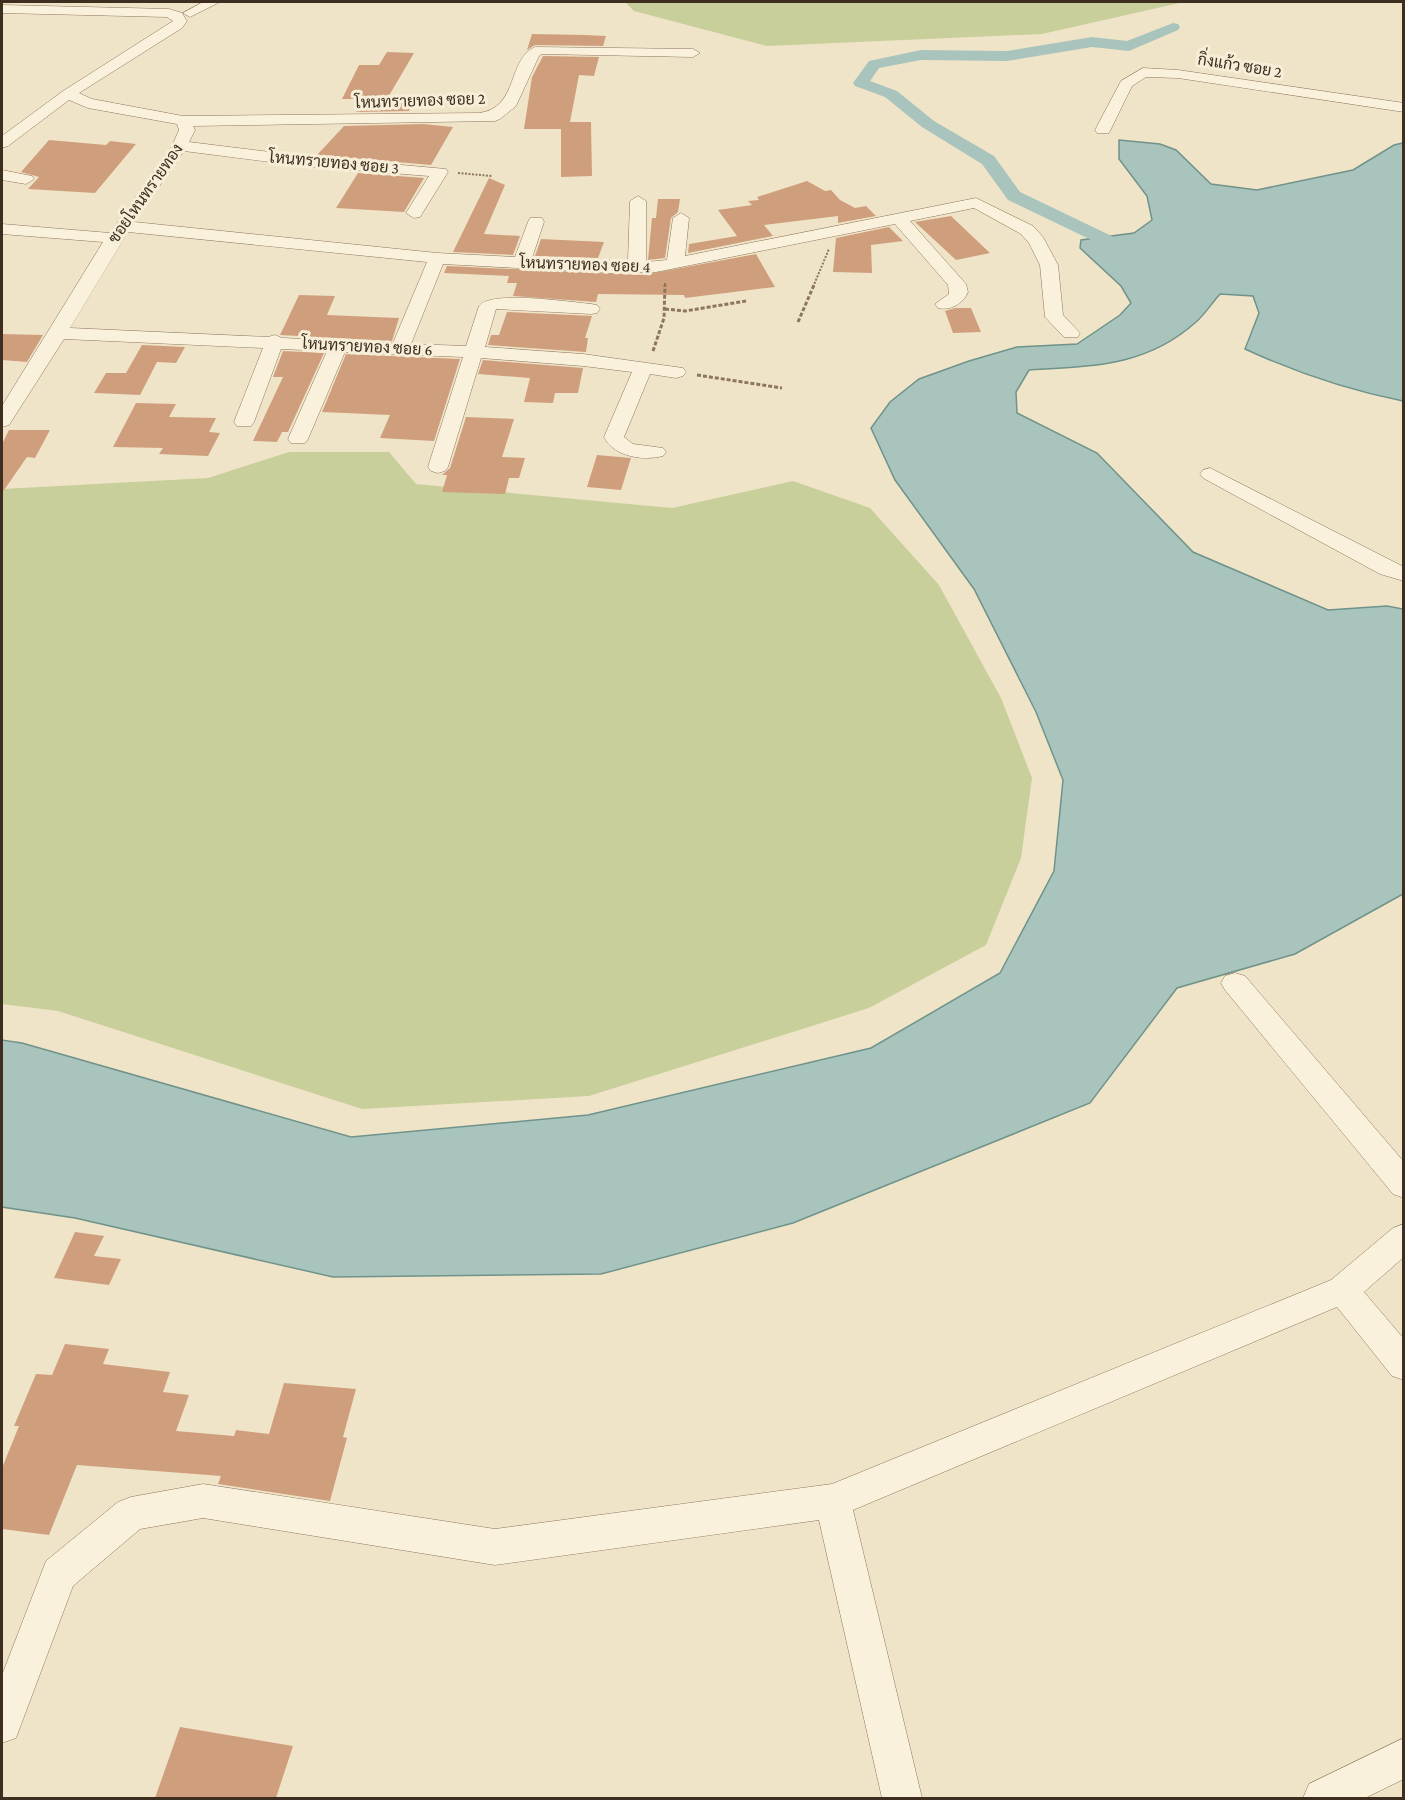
<svg xmlns="http://www.w3.org/2000/svg" width="1405" height="1800" font-family="'Crimson Pro',Sarabun,serif">
  <rect width="100%" height="100%" fill="#f0e4c8"/>
  <!-- green -->
  <path fill="#c9cf9b" d="M 625,2 L 1184,2 L 1042,34 L 767,46 L 634,11 Z
    M 289,452 L 389,452 L 416,484 L 672,508 L 793,481 L 870,508 L 939,585 L 1001,698 L 1032,778 L 1021,858 L 986,945 L 869,1008 L 589,1096 L 362,1109 L 58,1011 L 2,1004 L 2,489 L 208,478 Z"/>
  <!-- water -->
  <path fill="#a9c4bc" stroke="#6f938a" stroke-width="1.5" d="M 1119,140 L 1160,144 L 1176,150 L 1211,184 L 1257,190 L 1353,170 L 1394,145 L 1403,143 L 1403,401 C 1348,390 1297,373 1245,349 L 1259,313 L 1253,296 L 1220,294 C 1212,303 1205,314 1196,322 C 1146,367 1092,366 1029,370 L 1016,392 L 1017,413 L 1097,453 L 1193,552 L 1328,610 L 1387,606 L 1403,609 L 1403,894 L 1295,954 L 1177,988 L 1090,1103 L 793,1223 L 601,1274 L 333,1277 L 75,1218 L 2,1207 L 2,1040 L 22,1043 L 351,1137 L 588,1115 L 871,1048 L 1000,973 L 1054,871 L 1063,780 L 1036,712 L 974,589 L 895,480 L 871,428 L 890,402 L 919,379 L 969,361 L 1017,347 L 1077,344 L 1120,315 L 1131,303 L 1121,286 L 1080,248 L 1081,240 L 1134,233 L 1152,220 L 1147,196 L 1119,159 Z"/>
  <g fill="none" stroke-linecap="round" stroke-linejoin="round">
    <!-- canal -->
    <path fill="#a9c4bc" fill-rule="evenodd" d="M 1173,23 L 1178,24 L 1180,27 L 1178,30 L 1129,51 L 1092,47 L 1007,61 L 921,60 L 879,68 L 870,81 L 897,91 L 934,121 L 994,156 L 1020,192 L 1120,240 L 1141,246 L 1144,250 L 1141,254 L 1135,255 L 1108,248 L 1008,200 L 982,164 L 922,127 L 885,97 L 855,86 L 853,83 L 869,61 L 921,50 L 1007,51 L 1092,37 L 1127,41 Z"/>
  </g>
  <!-- building -->
  <path fill="#cf9f7d" d="M 532,34 L 585,35 L 606,36 L 603,46 L 535,45 L 527,50 Z
    M 387,52 L 414,53 L 387,99 L 414,99 L 409,111 L 356,112 L 368,99 L 342,99 L 359,65 L 379,65 Z
    M 543,56 L 599,57 L 594,76 L 579,75 L 570,122 L 591,122 L 592,176 L 561,177 L 561,129 L 524,129 L 532,77 Z
    M 423,124 L 453,127 L 431,165 L 317,155 L 344,126 Z
    M 49,140 L 106,145 L 110,141 L 136,144 L 95,193 L 28,189 L 39,177 L 21,172 Z
    M 358,173 L 424,178 L 404,212 L 336,208 Z
    M 489,178 L 505,185 L 484,234 L 520,236 L 513,255 L 453,252 Z
    M 807,181 L 825,191 L 831,190 L 840,200 L 855,208 L 866,206 L 876,216 L 838,223 L 838,216 L 764,225 L 773,236 L 688,253 L 689,244 L 737,236 L 718,210 L 752,205 L 748,201 L 759,200 L 757,197 Z
    M 658,199 L 680,199 L 678,212 L 671,218 L 665,258 L 648,260 L 652,218 L 656,218 Z
    M 951,216 L 990,253 L 956,260 L 915,222 Z
    M 889,227 L 903,241 L 871,245 L 872,273 L 833,272 L 836,238 Z
    M 541,239 L 604,242 L 598,258 L 535,256 Z
    M 756,254 L 775,287 L 685,298 L 684,295 L 598,294 L 596,302 L 513,296 L 517,283 L 507,283 L 509,276 L 444,273 L 447,266 L 643,275 Z
    M 299,295 L 335,296 L 327,315 L 399,318 L 392,341 L 280,335 Z
    M 955,308 L 971,308 L 981,332 L 953,333 L 945,311 Z
    M 507,312 L 592,316 L 585,338 L 588,338 L 586,352 L 488,345 L 491,335 L 499,335 Z
    M 2,334 L 43,335 L 27,362 L 2,360 Z
    M 142,345 L 185,347 L 176,363 L 157,362 L 140,395 L 94,393 L 106,373 L 126,373 Z
    M 283,351 L 324,353 L 288,432 L 282,432 L 277,442 L 253,441 L 283,377 L 273,377 Z
    M 346,354 L 460,359 L 434,441 L 380,438 L 390,415 L 322,412 Z
    M 483,360 L 583,368 L 578,393 L 555,393 L 553,403 L 524,402 L 530,378 L 478,374 Z
    M 136,403 L 176,404 L 169,417 L 216,418 L 209,432 L 220,433 L 208,456 L 159,454 L 163,448 L 113,447 Z
    M 466,417 L 514,419 L 502,457 L 525,458 L 519,478 L 509,478 L 505,494 L 442,492 L 447,475 L 442,475 L 450,468 Z
    M 9,430 L 50,430 L 35,458 L 27,457 L 2,493 L 2,444 Z
    M 597,455 L 631,458 L 621,490 L 587,487 Z
    M 75,1232 L 104,1236 L 94,1256 L 121,1259 L 109,1285 L 54,1278 Z
    M 65,1344 L 109,1349 L 103,1364 L 170,1372 L 163,1392 L 189,1395 L 176,1431 L 234,1436 L 236,1430 L 269,1434 L 284,1383 L 356,1389 L 343,1437 L 347,1438 L 330,1501 L 218,1484 L 221,1476 L 77,1465 L 49,1535 L 2,1529 L 2,1468 L 19,1426 L 14,1426 L 36,1374 L 52,1375 Z
    M 180,1727 L 293,1746 L 276,1798 L 155,1798 Z"/>
  <g fill="none" stroke-linecap="round" stroke-linejoin="round">
    <!-- minor casing -->
    <g stroke="#8d765c" stroke-width="1">
      <path id="minor" d="M 203,2 L 220,2 L 190,17 L 183,13 Z
        M 2,5 L 169,9 L 182,13 L 187,21 L 182,28 L 79,93 L 92,99 L 183,116 L 479,113 C 519,108 507,59 535,47 L 693,49 L 700,53 L 693,57 L 542,54 L 539,56 L 516,106 L 500,119 L 495,121 L 193,126 L 195,130 L 189,142 L 302,156 L 446,169 L 448,172 L 420,217 L 414,218 L 406,213 L 429,176 L 302,166 L 184,151 L 134,222 L 437,253 L 515,257 L 528,222 L 530,218 L 542,218 L 544,222 L 532,258 L 628,262 L 630,201 L 638,196 L 646,201 L 646,262 L 667,260 L 673,218 L 681,213 L 689,218 L 685,256 L 976,198 L 1033,226 L 1043,237 L 1058,265 L 1063,315 L 1080,333 L 1078,337 L 1064,337 L 1045,317 L 1040,265 L 1029,243 L 1021,234 L 974,208 L 910,221 L 966,284 L 968,292 C 963,304 950,311 938,308 L 935,304 L 949,294 L 948,285 L 895,224 L 656,272 L 611,273 L 443,264 L 411,344 L 466,346 L 479,306 C 490,290 570,302 591,304 L 597,305 L 600,309 L 597,313 L 591,314 L 496,309 L 485,347 L 583,354 L 683,368 L 686,372 L 683,376 L 676,378 L 650,374 L 624,437 L 633,444 L 663,448 L 666,452 L 663,456 C 643,461 614,457 604,437 L 632,372 L 583,366 L 481,358 L 448,467 L 445,471 L 438,473 L 431,471 L 428,467 L 463,357 L 345,352 L 308,439 L 305,443 L 291,443 L 288,439 L 327,351 L 281,349 L 254,422 L 251,426 L 237,426 L 234,422 L 263,348 L 64,339 L 9,425 L 2,427 L 2,406 L 103,242 L 2,234 L 2,224 L 110,233 L 172,146 L 179,130 L 177,124 L 88,108 L 69,100 L 8,146 L 2,148 L 2,136 L 63,91 L 173,21 L 167,17 L 2,13 ZM 128,232 L 427,262 L 393,343 L 282,338 L 275,335 L 268,337 L 70,328 Z
        M 1143,68 L 1178,70 L 1404,103 L 1404,112 L 1178,78 L 1146,77 L 1132,86 L 1109,133 L 1097,133 L 1095,130 L 1121,81 Z
        M 2,170 L 32,176 L 34,179 L 26,184 L 2,180 Z
        M 1210,468 L 1404,567 L 1404,581 L 1380,574 L 1203,478 L 1200,474 L 1203,470 Z
        M 1235,973 L 1245,976 L 1404,1162 L 1404,1198 L 1393,1194 L 1225,990 L 1221,983 L 1225,976 Z
        M 1404,1224 L 1404,1257 L 1364,1292 L 1404,1339 L 1404,1380 L 1392,1376 L 1337,1307 L 853,1510 L 922,1798 L 882,1798 L 819,1520 L 495,1565 L 203,1518 L 140,1529 L 73,1586 L 16,1738 L 2,1743 L 2,1675 L 46,1561 L 118,1502 L 131,1497 L 203,1484 L 495,1529 L 832,1484 L 1331,1280 L 1393,1228 Z
        M 1404,1738 L 1404,1779 L 1365,1798 L 1303,1798 L 1309,1784 Z"/>
    </g>
    <!-- path-far1 -->
    <path stroke="#8d765c" stroke-width="2" stroke-dasharray="2 1.5" stroke-linecap="butt" d="M 458,173 L 492,176
      M 665,283 L 665,287
      M 813,287 L 829,249"/>
    <!-- path -->
    <path stroke="#8d765c" stroke-width="3" stroke-dasharray="4 2" stroke-linecap="butt" d="M 665,309 L 685,311 L 746,301
      M 798,322 L 814,285
      M 653,351 L 664,318 L 665,285
      M 697,375 L 782,388"/>
    <!-- minor -->
    <use href="#minor" fill="#faf1dc" fill-rule="evenodd"/>
  </g>
  <g text-anchor="middle" stroke-width="6" stroke-linejoin="round" paint-order="stroke">
    <!-- far-street labels -->
    <g font-size="16" fill="#3d2e20" stroke="#f7eed8">
      <text transform="translate(1240 65) rotate(9)" y="6">กิ่งแก้ว ซอย 2</text>
      <text transform="translate(420 100) rotate(-2)" y="6">โหนทรายทอง ซอย 2</text>
      <text transform="translate(334 162) rotate(5)" y="6">โหนทรายทอง ซอย 3</text>
      <text transform="translate(145 193) rotate(-55)" y="6">ซอยโหนทรายทอง</text>
      <text transform="translate(585 264) rotate(2)" y="6">โหนทรายทอง ซอย 4</text>
      <text transform="translate(367 346) rotate(3)" y="6">โหนทรายทอง ซอย 6</text>
    </g>
  </g>
  <!-- border -->
  <rect width="1405" height="1800" fill="none" stroke="#3d2e20" stroke-width="6"/>
</svg>
